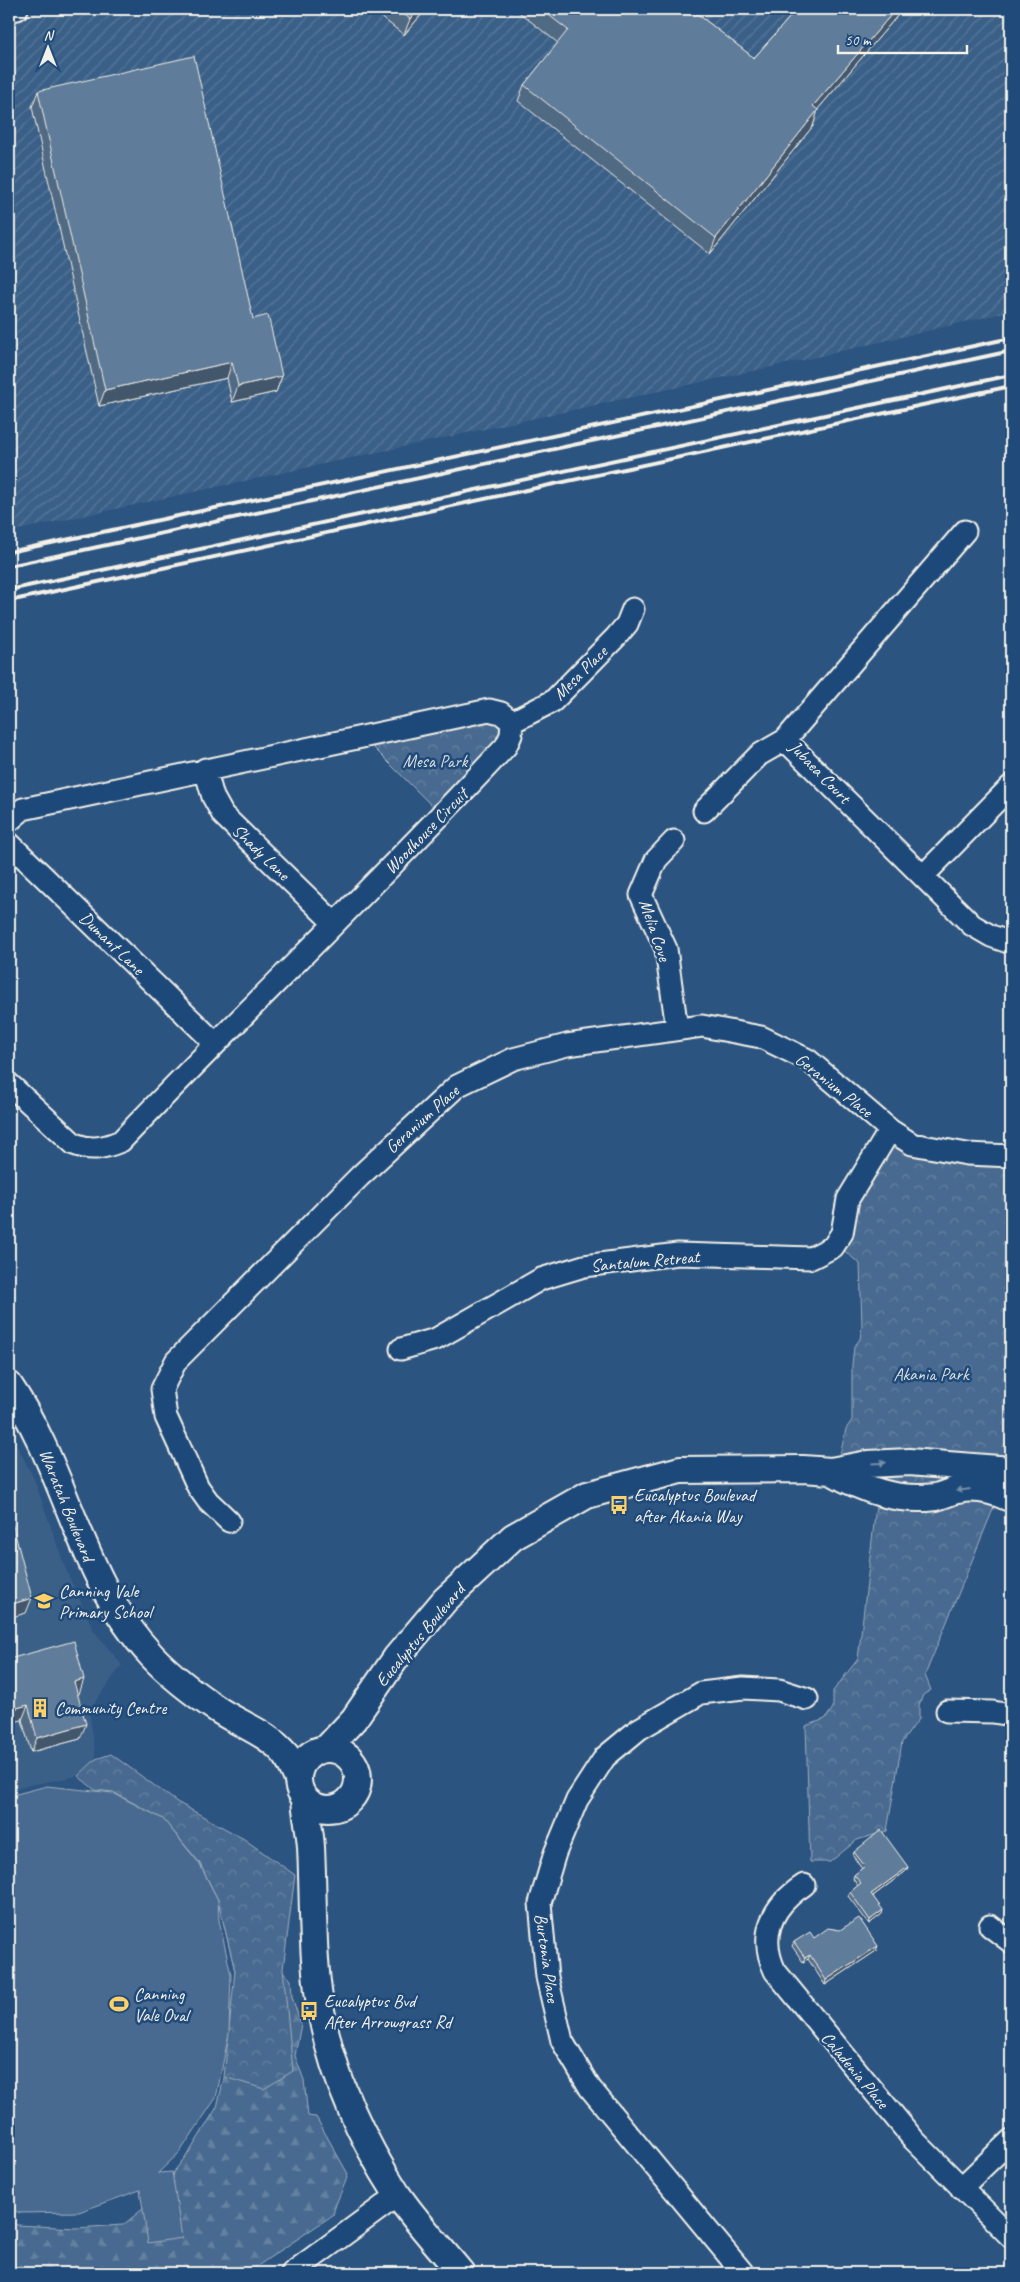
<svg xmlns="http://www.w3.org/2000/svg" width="1020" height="2282" font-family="Caveat,sans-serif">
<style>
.built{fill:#3b6088}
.industrial{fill:url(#industrial-furrows)}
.forest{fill:url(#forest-firs);stroke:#9eaebc}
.park{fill:url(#park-crowns);stroke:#9eaebc}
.pitch{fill:#496b90;stroke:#9eaebc}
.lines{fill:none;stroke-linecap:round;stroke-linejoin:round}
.minor-casing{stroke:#f4f1e8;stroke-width:25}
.tertiary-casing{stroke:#f4f1e8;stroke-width:30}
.minor{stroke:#1f4a7a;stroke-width:21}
.tertiary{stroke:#1f4a7a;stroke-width:26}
.rail{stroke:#f4f1e8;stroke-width:4}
.wall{fill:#516a84;stroke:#f4f1e8}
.shaded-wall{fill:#42566c;stroke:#f4f1e8}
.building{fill:#5e7b9a;stroke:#f4f1e8}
.oneway{fill:#748da6}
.labels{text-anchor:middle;stroke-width:5;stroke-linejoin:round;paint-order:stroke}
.street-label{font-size:18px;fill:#f4f1e8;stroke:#1f4a7a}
.park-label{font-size:18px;fill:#dadddb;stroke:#1f4a7a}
.poi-label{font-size:18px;fill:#f4f1e8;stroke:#1f4a7a;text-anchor:start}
</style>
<defs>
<pattern id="industrial-furrows" width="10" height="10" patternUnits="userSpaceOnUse" patternTransform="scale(1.25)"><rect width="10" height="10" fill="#3b6088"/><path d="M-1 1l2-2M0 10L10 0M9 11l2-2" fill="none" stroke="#587799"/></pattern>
<pattern id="forest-firs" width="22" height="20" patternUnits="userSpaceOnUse" patternTransform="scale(1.25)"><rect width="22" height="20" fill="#496b90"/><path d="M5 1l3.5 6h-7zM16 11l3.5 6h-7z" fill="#6481a0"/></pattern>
<pattern id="park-crowns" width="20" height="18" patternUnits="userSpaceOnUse" patternTransform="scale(1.25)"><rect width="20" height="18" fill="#496b90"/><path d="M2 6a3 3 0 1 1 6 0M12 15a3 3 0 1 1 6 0" fill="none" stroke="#6481a0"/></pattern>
</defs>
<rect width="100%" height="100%" fill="#2c5481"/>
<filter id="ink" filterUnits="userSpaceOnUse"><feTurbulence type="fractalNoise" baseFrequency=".02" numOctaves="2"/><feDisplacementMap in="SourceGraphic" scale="10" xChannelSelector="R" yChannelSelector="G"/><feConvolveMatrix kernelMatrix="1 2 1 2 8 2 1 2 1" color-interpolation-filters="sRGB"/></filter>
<g filter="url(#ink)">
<!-- built -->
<path class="built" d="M9,1430L34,1479L66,1570L94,1631L122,1665L89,1710L96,1759L77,1776L9,1789Z"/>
<!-- industrial -->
<path class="industrial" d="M9,9H1011V311L808,359L9,532Z"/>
<!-- forest -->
<path class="forest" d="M218,1900L291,1980L292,1997L301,2024L295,2056L304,2080L308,2116L316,2117L348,2174C344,2189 336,2200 333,2215L247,2273H14L9,2266V2220L17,2225L76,2228L123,2225L150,2203L192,2148L217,2107L233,2041L235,1971Z"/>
<!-- park -->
<path class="park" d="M483,715L501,723L504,735L437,811L373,747L371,740Z
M887,1134L1011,1158V1476L839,1459L846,1429L852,1420V1364L854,1347L860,1339L862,1326L860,1264L841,1248L850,1202Z
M860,1474L967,1479L1003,1485L925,1675L931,1690L923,1695L919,1705V1719L902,1742L887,1831L857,1840L830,1862H810L806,1726L825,1719L833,1708V1691L858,1659L876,1506Z
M111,1754L177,1802L244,1839L295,1875L283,1969L293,2071L264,2089L224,2077L235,1971L218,1900L199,1862L163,1819L113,1792L95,1790L78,1776L96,1759Z"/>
<!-- pitch -->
<path class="pitch" d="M47,1786L113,1793L163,1819L199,1863L218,1900L219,1920L231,1975L229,2033L216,2098L180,2152L158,2173L172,2172L182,2238L148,2243L140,2190L79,2212L20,2213L9,2208V1796Z"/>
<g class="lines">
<!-- minor casing -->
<g class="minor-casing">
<path id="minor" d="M9,10L17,9
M965,531L785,740L972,925L991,936L1011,943
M512,722L553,701L616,637L627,624L633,609
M205,769L213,797L223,815L334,923
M704,811L759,755L785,740
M9,821L23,809L489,710L501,713L512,722L511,735L506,746C381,881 248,1008 121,1141C104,1148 92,1151 74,1144L9,1084
M674,841L656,860L641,895L666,949L677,1029
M9,843L215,1043
M923,876L1011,786
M401,1349L436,1339L541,1279L584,1266L678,1254L811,1258L833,1247L842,1233L848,1199L890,1130
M229,1521L208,1501L198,1487L166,1417L162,1389L176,1361L360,1176L457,1086L513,1059L567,1045L702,1026L761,1037L808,1060L890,1130L912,1144L967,1154L1011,1156
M947,1711L993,1712L1011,1715
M804,1885C772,1906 758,1935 775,1971L914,2140L1011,2237
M990,1926L1011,1942
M961,2188L1011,2140
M292,2273L398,2195
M743,2273L590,2088L562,2041L547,1977L540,1903L555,1853L577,1800L605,1757L639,1729L701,1693L743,1688L779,1690L807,1699"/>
</g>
<!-- tertiary casing -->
<g class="tertiary-casing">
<path id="tertiary" d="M9,1385C68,1472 79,1578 152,1656C172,1677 196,1695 220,1711C242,1725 269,1734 286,1755C291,1762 294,1772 298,1779
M831,1471C864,1490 897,1502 936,1497C944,1495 951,1491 958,1490C976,1486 994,1491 1010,1498
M326,1749L354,1719L396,1658L445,1600L513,1537L587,1495L680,1470L803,1469L831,1471L868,1464L909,1462L1011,1470
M298 1779a30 30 0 1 1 60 0a30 30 0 1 1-60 0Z
M305,1798C306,1815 310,1831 311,1847C314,1905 311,1963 323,2021C335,2082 363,2141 397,2194C416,2222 440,2247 461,2273"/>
</g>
<!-- minor -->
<use href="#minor" class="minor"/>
<!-- tertiary -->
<use href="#tertiary" class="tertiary"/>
<!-- rail -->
<path class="rail" d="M9,552L1011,338
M9,566L1011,351
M9,590L1011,375
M9,601L1011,386"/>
</g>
<!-- wall -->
<path class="wall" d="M371,9H426L404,35Z
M515,9H691L754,58L797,9H903L818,109L813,126L710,254L518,101L524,85L558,43Z
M38,91L253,319L282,376L276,392L232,402L227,378L99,406L32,107Z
M9,1659L79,1694H77L80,1739L31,1752L22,1720Z
M854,1852L908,1867L906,1871L873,1896L882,1914L869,1924L848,1896L850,1892L858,1886L853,1879L854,1875L862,1869L853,1856Z
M814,1938L876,1951L825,1985L808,1959L803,1962L792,1946L794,1942Z"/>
<!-- shaded-wall -->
<path class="shaded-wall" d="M419,9H426L404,35L410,19Z
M896,9H903L807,122L813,106Z
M818,110L813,126L710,254L716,238Z
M232,362L227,378L99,406L105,390Z
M282,376L276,392L232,402L238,386Z
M32,1598L26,1613L9,1618V1605Z
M84,1679L79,1694L69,1697L74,1682Z
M28,1705L22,1720L9,1723V1710Z
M86,1724L80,1739L31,1752L37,1738Z
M14,1756L9,1770V1758Z
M908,1867L906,1871L870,1898L871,1894Z
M883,1910L882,1914L869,1924L870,1920Z
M878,1946L876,1951L825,1985L826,1980Z
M810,1955L808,1959L803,1962L805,1958Z"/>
<!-- building -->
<path class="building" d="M397,9H419L410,19Z
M541,9H691L754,58L797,9H896L813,106L818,110L716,238L524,85L568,30Z
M194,56L253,319L268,315L282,376L238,386L232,362L105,390L38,91Z
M9,1511L32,1598L9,1605Z
M74,1641L84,1679L74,1682L86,1724L37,1738L28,1705L9,1710V1659Z
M9,1739L14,1756L9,1758Z
M881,1830L908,1867L871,1894L883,1910L870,1920L850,1892L861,1883L854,1875L865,1866L854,1852Z
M859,1918L878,1946L826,1980L810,1955L805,1958L794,1942L810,1932L814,1938L828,1928L840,1930Z"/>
<!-- one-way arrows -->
<defs><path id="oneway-solid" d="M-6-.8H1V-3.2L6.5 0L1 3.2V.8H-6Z" transform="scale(1.25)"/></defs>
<g class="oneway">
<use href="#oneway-solid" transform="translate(879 1463) rotate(-3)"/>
<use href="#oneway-solid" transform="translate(963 1490) rotate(173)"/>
</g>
</g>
<!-- icons -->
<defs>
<g id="bus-bare" transform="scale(1.5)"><path d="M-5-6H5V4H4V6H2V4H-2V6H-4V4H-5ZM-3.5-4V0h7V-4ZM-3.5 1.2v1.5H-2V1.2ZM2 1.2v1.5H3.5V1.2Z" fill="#ffd166" stroke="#1f4a7a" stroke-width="2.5" paint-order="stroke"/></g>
<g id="school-bare" transform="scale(1.5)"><path d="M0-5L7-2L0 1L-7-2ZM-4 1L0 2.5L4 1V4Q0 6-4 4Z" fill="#ffd166" stroke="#1f4a7a" stroke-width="2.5" paint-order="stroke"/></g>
<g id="building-bare" transform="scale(1.5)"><path d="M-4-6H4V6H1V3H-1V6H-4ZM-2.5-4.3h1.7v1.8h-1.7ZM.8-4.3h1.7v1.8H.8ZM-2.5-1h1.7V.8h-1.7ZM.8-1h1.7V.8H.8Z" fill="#ffd166" stroke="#1f4a7a" stroke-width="2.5" paint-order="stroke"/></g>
<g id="stadium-bare" transform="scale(1.5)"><path d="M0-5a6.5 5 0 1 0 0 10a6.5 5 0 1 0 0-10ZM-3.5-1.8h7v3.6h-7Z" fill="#ffd166" stroke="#1f4a7a" stroke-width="2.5" paint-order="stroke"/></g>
</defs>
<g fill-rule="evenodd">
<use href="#bus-bare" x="619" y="1505"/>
<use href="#school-bare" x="44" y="1601"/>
<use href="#building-bare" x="40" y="1708"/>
<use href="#stadium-bare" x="119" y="2004"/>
<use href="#bus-bare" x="309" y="2011"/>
</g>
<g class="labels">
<!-- street labels -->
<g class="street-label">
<text transform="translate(580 673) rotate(-45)" y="6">Mesa Place</text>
<text transform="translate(820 772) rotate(46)" y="6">Jubaea Court</text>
<text transform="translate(426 831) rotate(-46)" y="6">Woodhouse Circuit</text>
<text transform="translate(261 852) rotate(44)" y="6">Shady Lane</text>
<text transform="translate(655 930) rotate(71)" y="6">Melia Cove</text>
<text transform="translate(112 943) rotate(44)" y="6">Dumant Lane</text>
<text transform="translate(834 1085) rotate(38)" y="6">Geranium Place</text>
<text transform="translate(422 1119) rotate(-42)" y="6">Geranium Place</text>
<text transform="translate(645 1261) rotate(-5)" y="6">Santalum Retreat</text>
<text transform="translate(67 1505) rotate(68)" y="6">Waratah Boulevard</text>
<text transform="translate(420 1635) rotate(-50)" y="6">Eucalyptus Boulevard</text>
<text transform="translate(547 1958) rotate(82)" y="6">Burtonia Place</text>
<text transform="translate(855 2070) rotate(50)" y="6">Caladenia Place</text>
</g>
<!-- park labels -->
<g class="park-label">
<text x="435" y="767">Mesa Park</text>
<text x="931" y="1380">Akania Park</text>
</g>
<!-- poi labels -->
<g class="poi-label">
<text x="634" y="1501">Eucalyptus Boulevad<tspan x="634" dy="21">after Akania Way</tspan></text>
<text x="59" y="1597">Canning Vale<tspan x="59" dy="21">Primary School</tspan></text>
<text x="55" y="1714">Community Centre</text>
<text x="134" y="2000">Canning<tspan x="134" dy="21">Vale Oval</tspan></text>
<text x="324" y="2007">Eucalyptus Bvd<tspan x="324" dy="21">After Arrowgrass Rd</tspan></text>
</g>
</g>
<!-- margin -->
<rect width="1020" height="2282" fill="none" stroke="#1f4a7a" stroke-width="30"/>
<rect x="15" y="15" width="990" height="2252" fill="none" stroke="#f4f1e8" stroke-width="2" filter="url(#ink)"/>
<!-- north arrow -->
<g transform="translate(48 48)" stroke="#1f4a7a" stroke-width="4" paint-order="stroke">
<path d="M0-4L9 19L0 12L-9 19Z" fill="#f4f1e8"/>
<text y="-8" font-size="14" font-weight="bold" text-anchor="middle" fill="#f4f1e8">N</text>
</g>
<!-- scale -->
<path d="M838 45v8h129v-8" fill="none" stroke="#f4f1e8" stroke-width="2.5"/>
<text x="845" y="45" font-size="15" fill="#f4f1e8" stroke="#1f4a7a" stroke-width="4" paint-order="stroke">50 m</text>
</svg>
